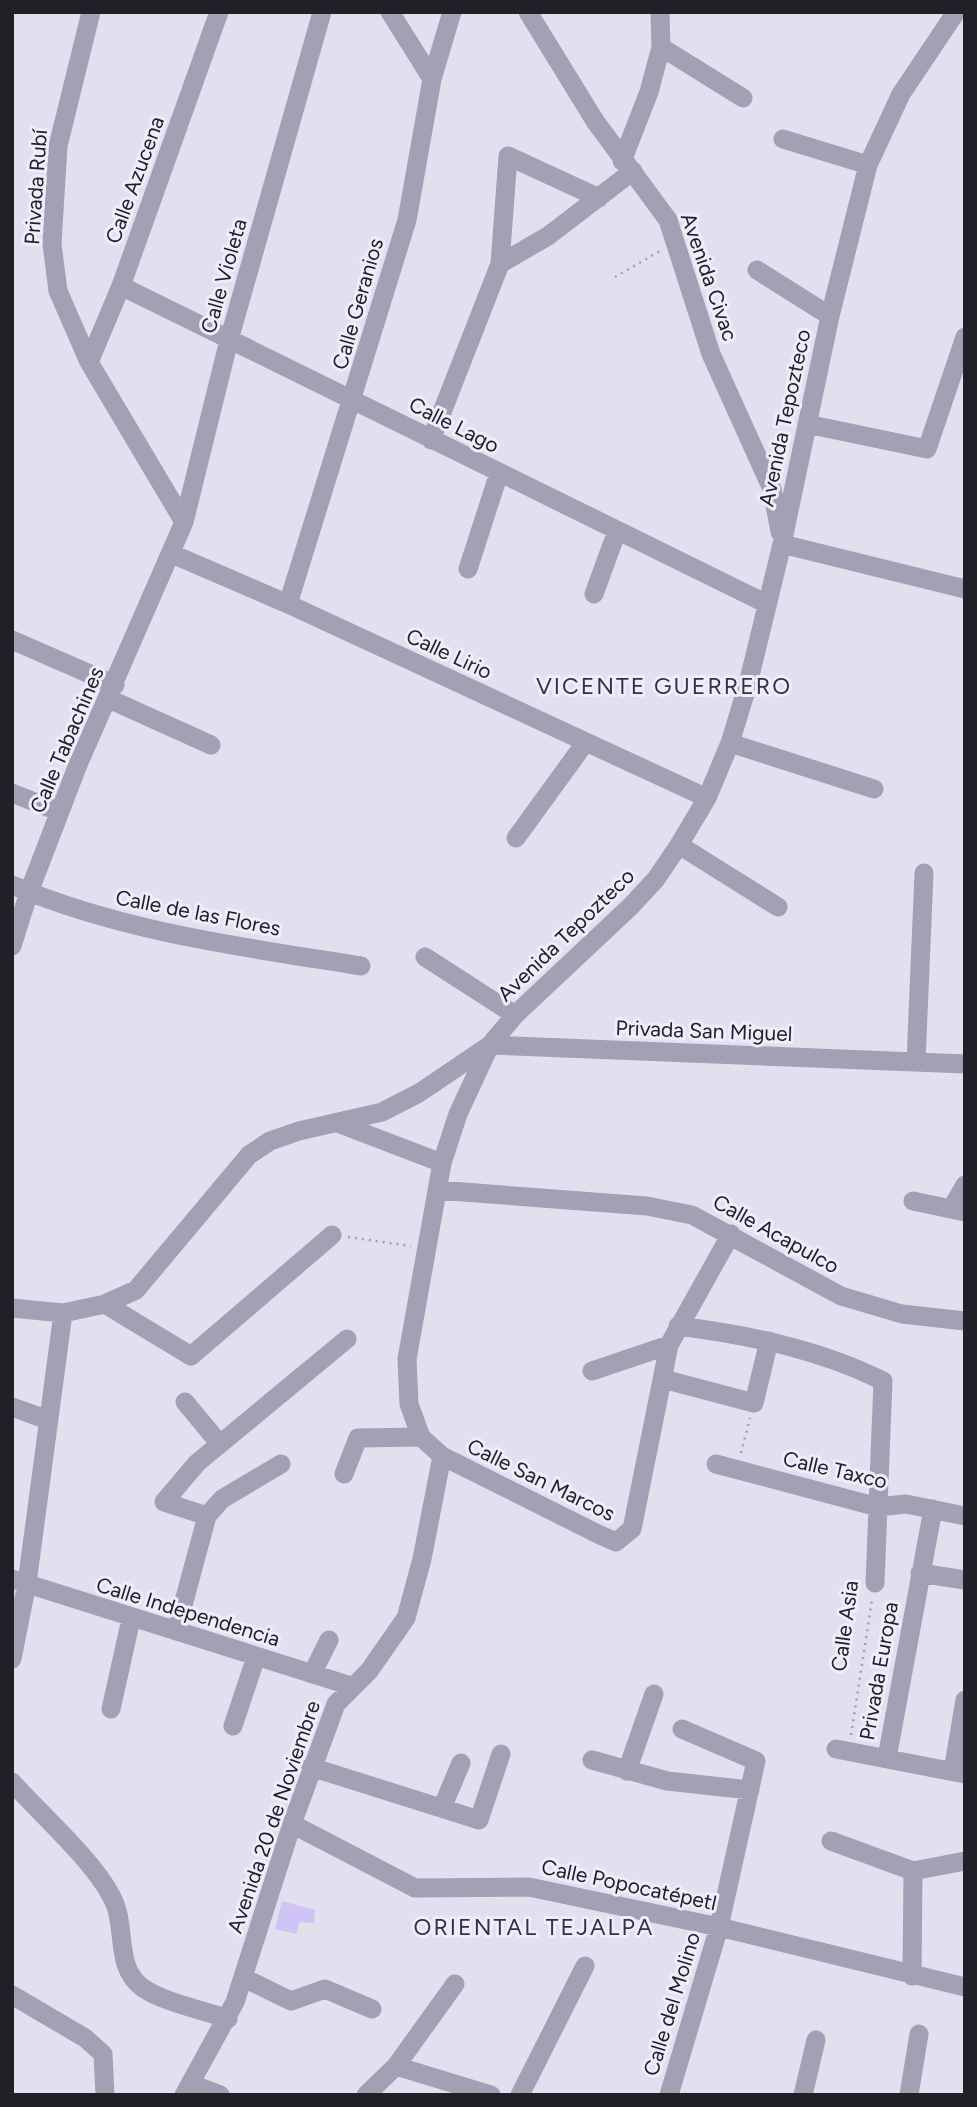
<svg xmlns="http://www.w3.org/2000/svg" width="977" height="2107" font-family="Figtree,sans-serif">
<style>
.building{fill:#d0c4f7}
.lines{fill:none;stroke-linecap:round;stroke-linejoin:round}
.path{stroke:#a2a0ac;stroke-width:2.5;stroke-dasharray:2 5;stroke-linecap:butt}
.minor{stroke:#a49fb5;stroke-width:19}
.labels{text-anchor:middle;stroke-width:6;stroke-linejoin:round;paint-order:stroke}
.street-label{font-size:21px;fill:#222026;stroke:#efecfc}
.neighbourhood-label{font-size:23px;letter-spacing:2px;fill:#34323e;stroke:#efecfc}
</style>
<rect width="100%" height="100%" fill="#e2dfef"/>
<!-- building -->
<path class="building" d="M282,1901L315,1910L314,1923L300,1922L296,1934L275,1929Z"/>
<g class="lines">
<!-- path -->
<path class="path" d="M615,277L660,251
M348,1237L411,1246
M741,1453L750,1418
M851,1735L872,1600"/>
<!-- minor -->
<path class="minor" d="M91,12L58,146L52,244L58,291L89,362L184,522
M390,12L432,79
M528,12L595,121L668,220L711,354L772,489L780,532
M661,47L743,98
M783,139L868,165
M622,161L649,92L661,47L660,12
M500,264L548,236L633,171
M757,270L830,316
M121,286L767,604
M89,362L121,286L219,12
M807,424L927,449L965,337
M431,440L500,264L508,156L599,198
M782,544L965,589
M172,554L288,604L707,798
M468,569L499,473
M594,594L617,531
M288,604L407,220L432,79L452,12
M12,640L115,685
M109,699L211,745
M730,743L874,789
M12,793L60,812
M516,838L585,743
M679,845L778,907
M12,885C123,932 242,947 361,966
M12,946L29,892L77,767L184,522L229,340L322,12
M425,957L515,1015
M916,1062L924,873
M340,1124L442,1163
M437,1190L647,1206L692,1215L841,1296L902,1314L965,1321
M913,1201L965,1212
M951,1209L965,1185
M731,1234L669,1345L632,1529L616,1542L600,1535L442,1456L421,1437L409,1404L407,1359L442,1163L458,1114L490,1045L965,1064
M105,1304L191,1356L332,1235
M12,1308L63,1313L105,1304L136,1290L249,1155L270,1141L299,1131L382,1112L419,1093L490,1045L515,1015L631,906L656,879L679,845L707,798L730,743L748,684L782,544L830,316L868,165L901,94L956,12
M678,1326C748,1335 819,1349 883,1381L875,1583
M592,1371L669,1345
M663,1379L754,1403L769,1341
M185,1402L219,1443
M12,1407L48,1420
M716,1464L878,1507L906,1504L965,1516
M344,1474L358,1438L421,1437
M207,1516L164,1502L197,1463L347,1339
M920,1573L965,1580
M12,1579L351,1686
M176,1631L207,1516L222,1499L281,1464
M12,1659L27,1583L63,1313
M312,1674L329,1640
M111,1709L131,1619
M233,1726L256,1657
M836,1749L965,1774
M887,1758L933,1509
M592,1760L667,1781L750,1790
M311,1767L479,1820L501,1754
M627,1771L654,1694
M953,1771L965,1700
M12,1782C42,1816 99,1865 115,1904C126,1931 115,1968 143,1988C163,2002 203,2010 228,2019
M442,1808L461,1763
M292,1824L415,1888L529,1887L719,1927L965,1987
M831,1841L913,1871
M913,1871L965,1861
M912,1976L913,1871
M244,1978L291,2001L325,1989L372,2009
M12,1995L85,2038L103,2054L105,2095
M396,2066L491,2095
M191,2084L220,2095
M184,2095L235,2002L292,1824L336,1704L369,1671L406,1618L422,1559L442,1456
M366,2095L396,2066L455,1984
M520,2095L585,1966
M669,2095L719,1927L756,1761L682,1729
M803,2095L816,2040
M909,2095L919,2034"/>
</g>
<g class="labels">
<!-- street labels -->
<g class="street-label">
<text transform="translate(135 180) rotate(-70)" y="7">Calle Azucena</text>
<text transform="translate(36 187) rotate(-86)" y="7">Privada Rubí</text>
<text transform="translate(224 276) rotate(-74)" y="7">Calle Violeta</text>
<text transform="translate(709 277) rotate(71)" y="7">Avenida Civac</text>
<text transform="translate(358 304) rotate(-74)" y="7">Calle Geranios</text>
<text transform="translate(785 418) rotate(-78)" y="7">Avenida Tepozteco</text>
<text transform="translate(454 425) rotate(27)" y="7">Calle Lago</text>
<text transform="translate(449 654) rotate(25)" y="7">Calle Lirio</text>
<text transform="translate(67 740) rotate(-67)" y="7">Calle Tabachines</text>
<text transform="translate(198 913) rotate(11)" y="7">Calle de las Flores</text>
<text transform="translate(566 935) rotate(-44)" y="7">Avenida Tepozteco</text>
<text transform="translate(704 1031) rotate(2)" y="7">Privada San Miguel</text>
<text transform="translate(776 1234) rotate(29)" y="7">Calle Acapulco</text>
<text transform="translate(835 1470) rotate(13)" y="7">Calle Taxco</text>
<text transform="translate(541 1480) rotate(26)" y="7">Calle San Marcos</text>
<text transform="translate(188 1612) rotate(17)" y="7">Calle Independencia</text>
<text transform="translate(845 1626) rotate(-82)" y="7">Calle Asia</text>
<text transform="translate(879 1671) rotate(-80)" y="7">Privada Europa</text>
<text transform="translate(274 1817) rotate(-71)" y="7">Avenida 20 de Noviembre</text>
<text transform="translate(629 1885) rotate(12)" y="7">Calle Popocatépetl</text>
<text transform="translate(672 2004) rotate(-73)" y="7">Calle del Molino</text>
</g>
<!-- neighbourhood labels -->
<g class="neighbourhood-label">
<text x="664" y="694">VICENTE GUERRERO</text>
<text x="534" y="1935">ORIENTAL TEJALPA</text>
</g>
</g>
<!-- border -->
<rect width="977" height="2107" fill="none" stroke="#222026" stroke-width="28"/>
</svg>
